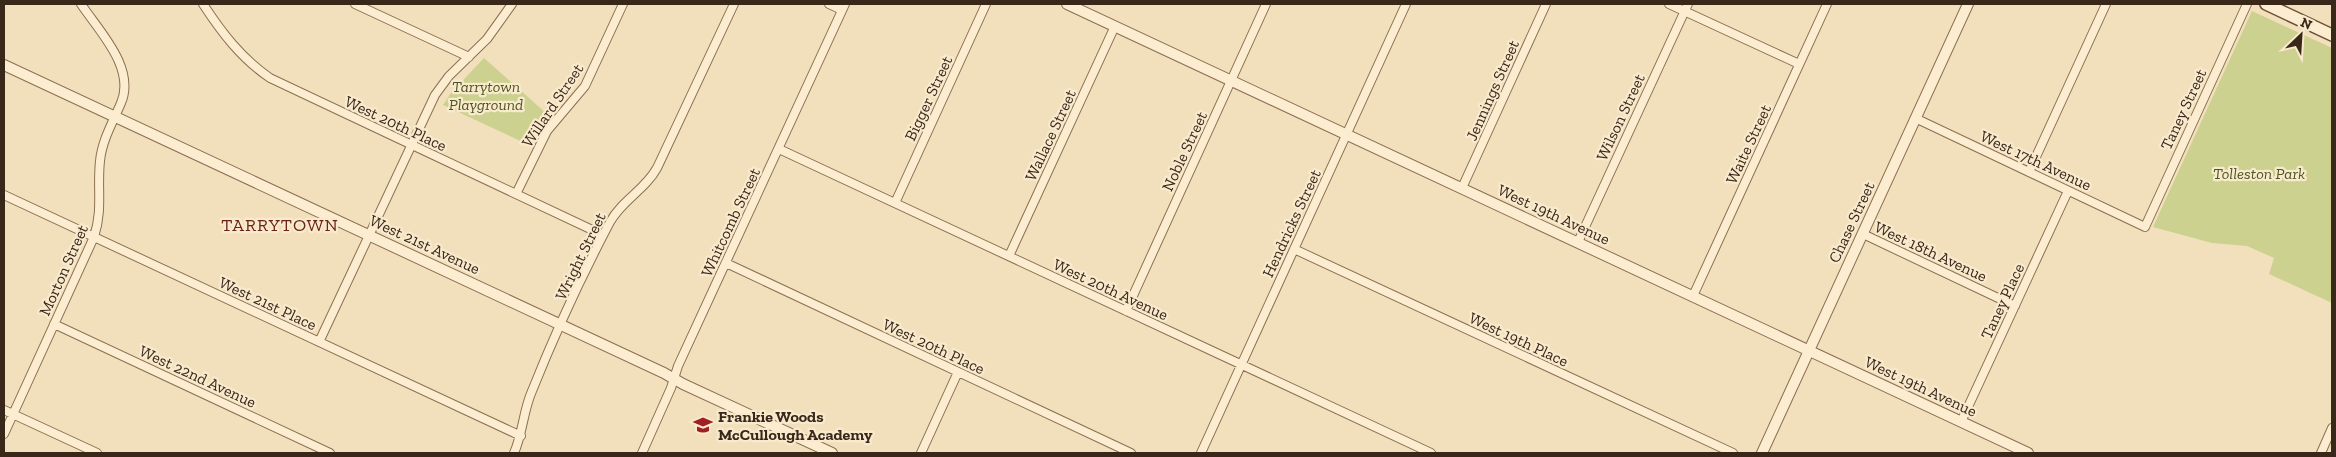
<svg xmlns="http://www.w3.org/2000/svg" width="2336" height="457" font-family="'Zilla Slab',serif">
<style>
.green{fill:#ccd190}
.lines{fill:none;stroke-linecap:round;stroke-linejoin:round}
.minor-casing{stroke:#8b6f54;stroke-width:10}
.tertiary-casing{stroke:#8b6f54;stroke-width:12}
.secondary-casing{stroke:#6d5037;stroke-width:14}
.minor{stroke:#fcedd0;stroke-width:8}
.tertiary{stroke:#fcedd0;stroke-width:10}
.secondary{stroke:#fcedd0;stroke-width:11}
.labels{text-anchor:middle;stroke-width:4.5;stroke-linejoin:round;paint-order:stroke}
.park-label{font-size:16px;font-style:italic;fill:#4b571f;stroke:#f9eacd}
.street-label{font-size:16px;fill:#39281a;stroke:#f9eacd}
.poi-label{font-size:16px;font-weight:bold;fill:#39281a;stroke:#f9eacd;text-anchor:start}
.neighbourhood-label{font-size:18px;letter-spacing:1px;fill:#6a2416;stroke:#f9eacd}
</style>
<rect width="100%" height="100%" fill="#f2e0bc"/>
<!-- green -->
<path class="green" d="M2252,11L2332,48V303L2269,274L2274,258L2247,246L2212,243L2153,227Z
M484,58L547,114L527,144L443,105L451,93Z"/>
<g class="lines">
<!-- minor casing -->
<g class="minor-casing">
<path id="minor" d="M203,4C222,33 241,58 270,78L603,235
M355,4L469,57
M829,4L842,10
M1669,4L1799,64
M1915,118L2145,227L2247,4
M779,149L1431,453
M2029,172L2106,4
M1462,188L1546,4
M516,194L547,131L585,86L623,4
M4,195L521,436
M895,203L986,4
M1863,234L2015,306
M1578,242L1688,4
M1294,249L1733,453
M1009,256L1115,26
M726,263L1131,453
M1693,296L1827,4
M1126,311L1266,4
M54,324L330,453
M319,342L435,95L449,76L487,39L512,4
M4,410L97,453
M1961,422L2068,191
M4,434L94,237C103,210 97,188 100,161C102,140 113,122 121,103C136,68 99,31 81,4
M514,453C523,433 523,411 532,391C554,336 582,275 610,222C622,200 645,190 657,168L734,4
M642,453L671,388L678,366L845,4
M921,453L958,372
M1201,453L1406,4
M2321,453L2332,428"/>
</g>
<!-- tertiary casing -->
<g class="tertiary-casing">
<path id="tertiary" d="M1067,4L2028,453
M4,65L664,373L683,384L832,453
M1762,453L1968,4"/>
</g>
<!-- secondary casing -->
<g class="secondary-casing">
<path id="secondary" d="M2266,4L2332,35"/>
</g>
<!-- minor -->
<use href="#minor" class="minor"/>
<!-- tertiary -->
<use href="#tertiary" class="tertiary"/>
<!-- secondary -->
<use href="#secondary" class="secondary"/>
</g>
<!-- icons -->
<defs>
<g id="school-bare" transform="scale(1.5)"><path d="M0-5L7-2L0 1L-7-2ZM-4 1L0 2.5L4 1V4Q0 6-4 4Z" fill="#a01e24" stroke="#f9eacd" stroke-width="2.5" paint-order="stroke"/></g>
</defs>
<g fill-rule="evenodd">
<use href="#school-bare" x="703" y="425"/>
</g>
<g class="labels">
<!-- park labels -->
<g class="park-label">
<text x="486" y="92">Tarrytown<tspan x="486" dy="18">Playground</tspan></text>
<text x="2259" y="179">Tolleston Park</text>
</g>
<!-- street labels -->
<g class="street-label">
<text transform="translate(1492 90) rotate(-66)" y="6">Jennings Street</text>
<text transform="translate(928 98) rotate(-65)" y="6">Bigger Street</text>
<text transform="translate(552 105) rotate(-56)" y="6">Willard Street</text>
<text transform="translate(2183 109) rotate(-65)" y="6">Taney Street</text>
<text transform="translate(1620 117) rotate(-65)" y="6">Wilson Street</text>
<text transform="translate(396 123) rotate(25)" y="6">West 20th Place</text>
<text transform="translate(1050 135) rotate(-65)" y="6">Wallace Street</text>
<text transform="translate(1748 144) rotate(-65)" y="6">Waite Street</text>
<text transform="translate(1184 151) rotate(-65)" y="6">Noble Street</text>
<text transform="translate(2036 160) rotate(25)" y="6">West 17th Avenue</text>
<text transform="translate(1554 214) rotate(25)" y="6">West 19th Avenue</text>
<text transform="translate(730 222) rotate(-65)" y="6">Whitcomb Street</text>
<text transform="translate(1851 222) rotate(-65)" y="6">Chase Street</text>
<text transform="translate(1291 223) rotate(-65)" y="6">Hendricks Street</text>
<text transform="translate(425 244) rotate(25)" y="6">West 21st Avenue</text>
<text transform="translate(1931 251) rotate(25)" y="6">West 18th Avenue</text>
<text transform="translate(580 256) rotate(-64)" y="6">Wright Street</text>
<text transform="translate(63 270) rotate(-66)" y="6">Morton Street</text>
<text transform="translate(1111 289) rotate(25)" y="6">West 20th Avenue</text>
<text transform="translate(2002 301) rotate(-65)" y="6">Taney Place</text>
<text transform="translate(268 303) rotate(25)" y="6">West 21st Place</text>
<text transform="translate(1519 339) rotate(25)" y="6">West 19th Place</text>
<text transform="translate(934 346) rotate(25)" y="6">West 20th Place</text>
<text transform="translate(198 376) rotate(25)" y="6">West 22nd Avenue</text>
<text transform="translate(1921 386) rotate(25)" y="6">West 19th Avenue</text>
</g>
<!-- poi labels -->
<g class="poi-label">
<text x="718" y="422">Frankie Woods<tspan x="718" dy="18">McCullough Academy</tspan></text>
</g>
<!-- neighbourhood labels -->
<g class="neighbourhood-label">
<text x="280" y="231">TARRYTOWN</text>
</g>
</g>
<!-- border -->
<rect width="2336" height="457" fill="none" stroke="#39281a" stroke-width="10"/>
<!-- north arrow -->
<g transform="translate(2301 35) rotate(25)" stroke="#f9eacd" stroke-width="4" paint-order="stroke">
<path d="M0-4L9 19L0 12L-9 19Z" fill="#39281a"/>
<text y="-8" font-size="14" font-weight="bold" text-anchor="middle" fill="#39281a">N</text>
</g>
</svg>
